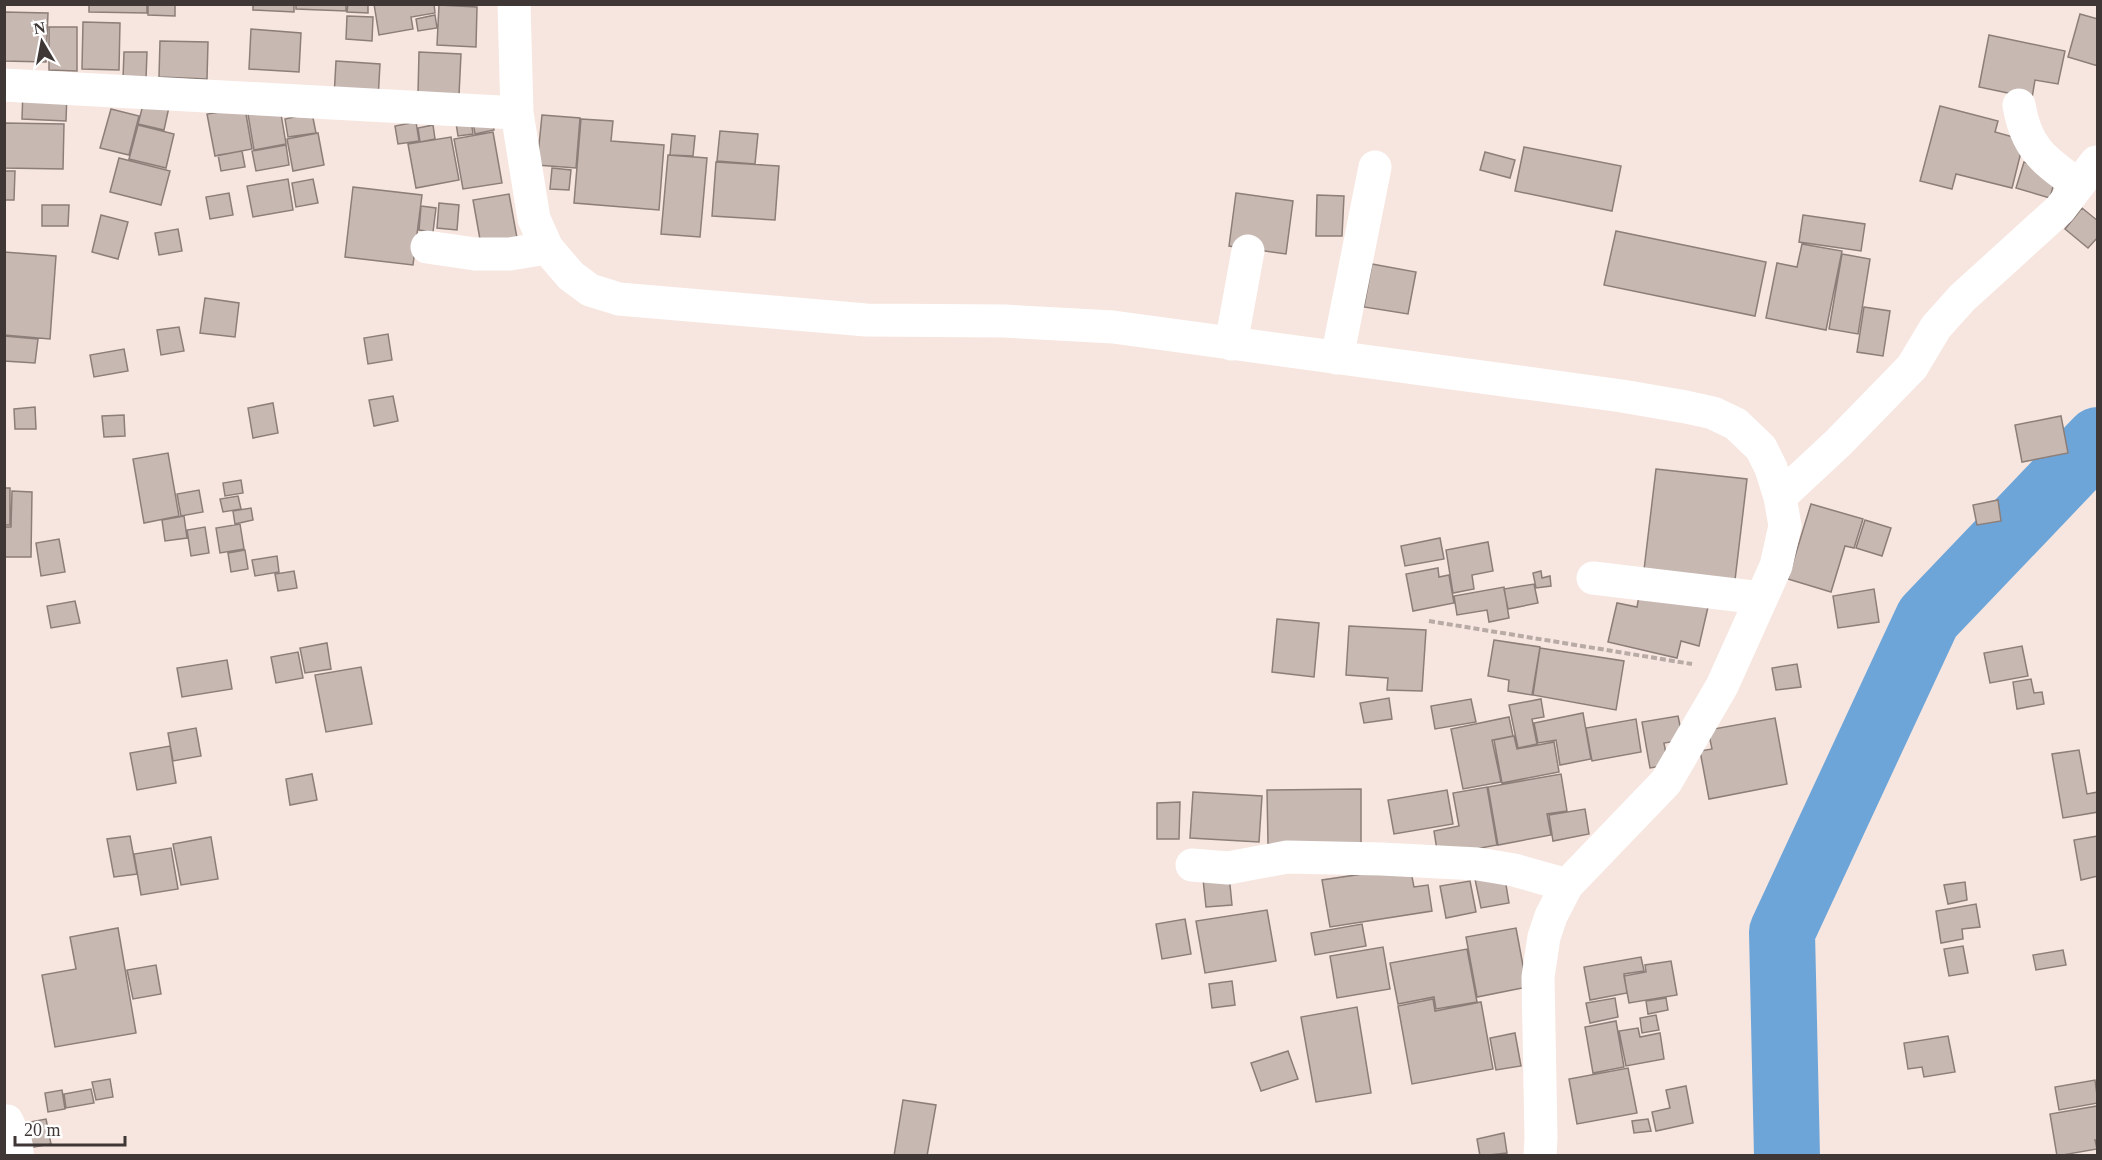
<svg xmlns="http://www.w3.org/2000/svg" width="2102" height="1160" font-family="Georgia,serif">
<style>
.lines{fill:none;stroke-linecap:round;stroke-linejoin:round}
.river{stroke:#6da5d9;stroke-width:66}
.building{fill:#c8b8b2;stroke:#8c7e78;stroke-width:1.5}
.path{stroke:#b8aaa5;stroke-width:4;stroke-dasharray:6 3;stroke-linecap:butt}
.minor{stroke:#fff;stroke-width:33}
</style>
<rect width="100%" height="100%" fill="#f7e6df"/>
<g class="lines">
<!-- river -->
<path class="river" d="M1787,1156L1782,932L1928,618L2098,440"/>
</g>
<!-- building -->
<path class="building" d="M89,4H147V13L89,12Z
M148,4H175V16L148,15Z
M253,4H294V12L253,10Z
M296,4H346V11L296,9Z
M348,4H368V13L347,12Z
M374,4H434L435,13L411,17L413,29L379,35Z
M439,5L477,7L476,47L437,45Z
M4,12L48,13L46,62L4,61Z
M2080,14L2098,19V66L2068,57Z
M435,15L437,28L418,31L416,19Z
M347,16L373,17L372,41L346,39Z
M83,22L120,23L119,70L82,69Z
M49,27H77V71L49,70Z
M251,29L301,33L299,72L249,69Z
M1989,35L2065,51L2058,84L2035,80L2032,98L1979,87Z
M160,41L208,42L207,79L159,77Z
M124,52H147L146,79H123Z
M419,52L461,54L459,95L418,94Z
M336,61L380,64L378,100L334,97Z
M23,90L67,92L66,121L22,119Z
M144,101L169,107L164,130L138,124Z
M279,102L286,144L254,150L247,108Z
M1940,106L1998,121L1995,132L2024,140L2012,188L1956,174L1952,189L1920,181Z
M245,108L252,149L215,156L207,114Z
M111,109L139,116L129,155L100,148Z
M312,113L316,133L288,137L285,119Z
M491,113L494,130L475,134L472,117Z
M542,115L580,118L576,168L537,165Z
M581,119L613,121L611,141L664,145L659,210L574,203Z
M471,120L473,134L458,136L456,123Z
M416,122L419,141L398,144L395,126Z
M4,123L64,124L63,169L4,168Z
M138,125L174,134L166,168L129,159Z
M433,125L435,139L420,142L418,128Z
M720,131L758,134L755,164L717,161Z
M493,132L502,183L463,189L454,139Z
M318,133L324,165L293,171L287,139Z
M672,134L695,136L693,156L670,155Z
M451,137L459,180L416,188L408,144Z
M286,145L289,165L256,171L252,151Z
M1524,147L1621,166L1612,211L1515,191Z
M242,151L245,167L221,171L218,155Z
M1485,152L1515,160L1510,178L1480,170Z
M668,155L707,158L700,237L661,234Z
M119,158L170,171L161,205L110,192Z
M716,162L779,166L775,220L712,216Z
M2024,162L2057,171L2050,198L2016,188Z
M552,168L571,170L569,190L550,189Z
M4,171H15L14,200H4Z
M288,179L293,210L253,217L247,186Z
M313,179L318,203L296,207L292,183Z
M353,187L422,195L413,265L345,257Z
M229,193L233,215L210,219L206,197Z
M1236,193L1293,201L1286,254L1229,246Z
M509,194L517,238L481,245L473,200Z
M1317,195L1344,196L1342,236H1316Z
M439,203L459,205L457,230L437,228Z
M42,205H69L68,226H42Z
M421,206L436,208L433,232L419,230Z
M2082,208L2098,221V237L2088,248L2065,229Z
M101,215L128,222L118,259L92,252Z
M1803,215L1865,224L1861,251L1799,242Z
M178,229L182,251L159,255L155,233Z
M1616,231L1766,262L1755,316L1604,285Z
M1802,244L1842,251L1826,330L1766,318L1777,263L1797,267Z
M4,252L56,256L50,339L4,335Z
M1842,254L1870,259L1858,334L1829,329Z
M1372,264L1416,272L1408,314L1364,307Z
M205,298L239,303L235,337L200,333Z
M1864,307L1890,311L1883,356L1857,352Z
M179,327L184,351L161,355L157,330Z
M388,334L392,360L368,364L364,338Z
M4,336L38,339L35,363L4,361Z
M124,349L128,371L94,377L90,355Z
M393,396L398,421L374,426L369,400Z
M273,403L278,433L253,438L248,408Z
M35,407L36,429H15L14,409Z
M124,415L125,436L104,437L102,416Z
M2061,416L2068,453L2022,462L2015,425Z
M168,453L179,516L144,523L133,459Z
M1656,469L1747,479L1735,580L1644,570Z
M241,480L243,493L225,496L223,483Z
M4,488H10V525H4Z
M199,490L203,512L181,516L177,494Z
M12,491L32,492L31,557H4V527H11Z
M238,496L241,509L223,512L220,499Z
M1998,500L2001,521L1977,525L1973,505Z
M1811,504L1863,519L1854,548L1845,546L1831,592L1788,579Z
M251,508L253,520L235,524L233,511Z
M184,516L187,538L165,541L162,520Z
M1865,520L1891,528L1882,556L1856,548Z
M240,524L244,549L220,553L216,528Z
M205,527L209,553L191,556L187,530Z
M1440,538L1444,559L1405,566L1401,546Z
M59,539L65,572L41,576L36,543Z
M1488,542L1493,571L1472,575L1474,589L1453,593L1446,550Z
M245,550L248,569L231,572L228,553Z
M277,556L279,572L255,576L252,560Z
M1438,568L1439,577L1449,575L1454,603L1413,611L1406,574Z
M294,571L297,588L278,591L275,574Z
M1541,571L1542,578L1550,576L1551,586L1536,588L1533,573Z
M1534,584L1538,603L1508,609L1504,589Z
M1504,587L1509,618L1489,622L1487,610L1457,615L1454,596Z
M1874,589L1879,622L1838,628L1833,596Z
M1640,591L1708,607L1699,646L1681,641L1677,658L1608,642L1617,603L1637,607Z
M75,601L80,623L51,628L47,606Z
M1277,619L1319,623L1314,677L1272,672Z
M1349,626L1426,630L1422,691L1387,690L1388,678L1346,675Z
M1494,640L1540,647L1532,695L1508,691L1509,680L1488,676Z
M327,643L331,669L305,673L300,648Z
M2022,646L2028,676L1990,683L1984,653Z
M1540,648L1624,661L1616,710L1533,695Z
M298,652L303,678L276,683L271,657Z
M227,660L232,689L182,697L177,668Z
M1797,664L1801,687L1776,690L1772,668Z
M361,667L372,724L326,732L315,675Z
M2031,679L2034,693L2042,692L2044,704L2017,709L2013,682Z
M1389,698L1392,719L1364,723L1360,703Z
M1471,699L1476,722L1435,729L1431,706Z
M1541,699L1544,717L1532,719L1537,744L1518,748L1509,705Z
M1583,713L1591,759L1560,765L1556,740L1538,743L1534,723Z
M1678,716L1683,740L1664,743L1668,765L1650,768L1642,722Z
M1509,717L1513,736L1492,740L1501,782L1463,789L1451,729Z
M1775,718L1787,784L1709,799L1700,751L1712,749L1708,730Z
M1636,719L1641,752L1592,761L1586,728Z
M196,728L201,756L173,761L168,733Z
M1514,736L1517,749L1554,742L1559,772L1502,783L1494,740Z
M170,746L176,783L137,790L130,753Z
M2079,750L2087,794L2098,792V812L2063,818L2052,754Z
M312,774L317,800L290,805L286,779Z
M1561,774L1567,811L1547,814L1551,835L1498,845L1488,787Z
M1487,787L1497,845L1438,856L1434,831L1459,826L1453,793Z
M1361,789V843L1268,844L1267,790Z
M1447,790L1453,824L1394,834L1388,800Z
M1193,792L1262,796L1259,842L1190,838Z
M1180,802L1179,839H1157V803Z
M1585,809L1589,834L1553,841L1549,815Z
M130,836L137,874L114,877L107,839Z
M2098,836V876L2081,880L2074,840Z
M211,837L218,879L181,885L173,844Z
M171,848L178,889L141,895L134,854Z
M1410,867L1414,887L1428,885L1432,911L1330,927L1322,880Z
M1504,873L1509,903L1481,908L1475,879Z
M1229,875L1232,905L1206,907L1203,879Z
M1470,881L1476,912L1446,918L1440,886Z
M1965,882L1967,900L1948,904L1944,885Z
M1976,904L1980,927L1962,929L1963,939L1941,943L1936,911Z
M1267,910L1276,961L1205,973L1196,921Z
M1185,919L1191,954L1162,959L1156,924Z
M1362,924L1366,946L1315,955L1311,933Z
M118,928L136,1033L55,1047L42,975L76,969L70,937Z
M1516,928L1527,987L1477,997L1466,937Z
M1963,946L1968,973L1949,976L1944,949Z
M1383,947L1390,989L1337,998L1330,956Z
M1467,949L1477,1002L1436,1009L1434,997L1398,1004L1390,963Z
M2063,950L2066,965L2036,970L2033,955Z
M1641,957L1644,971L1624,974L1627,993L1590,1000L1584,967Z
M1671,961L1677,995L1629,1003L1624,976L1646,972L1645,965Z
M156,965L161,994L133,999L127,970Z
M1232,981L1235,1005L1212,1008L1209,984Z
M1615,998L1618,1017L1590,1023L1586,1003Z
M1666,998L1668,1010L1648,1014L1646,1001Z
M1433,999L1435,1011L1481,1002L1493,1069L1412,1084L1398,1006Z
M1357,1007L1371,1093L1316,1102L1301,1017Z
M1656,1015L1659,1030L1642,1033L1640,1018Z
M1616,1021L1624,1067L1593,1073L1585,1027Z
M1638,1028L1640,1037L1660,1033L1664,1059L1626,1066L1619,1031Z
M1515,1033L1521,1066L1496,1070L1490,1038Z
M1948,1036L1955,1072L1924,1077L1922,1067L1908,1069L1904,1043Z
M1288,1051L1298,1079L1261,1091L1251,1063Z
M1628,1068L1637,1113L1577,1124L1569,1079Z
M110,1079L113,1097L96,1100L92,1082Z
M2095,1080L2098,1103L2059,1110L2055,1087Z
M1686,1086L1693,1123L1656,1131L1652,1112L1670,1108L1666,1090Z
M91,1089L94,1103L66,1108L64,1094Z
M62,1090L65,1109L48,1112L45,1093Z
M903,1100L936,1105L927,1156H894Z
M2097,1106L2098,1140H2095L2097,1149L2057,1156L2050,1114Z
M46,1119L51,1144L24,1149L19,1124Z
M1648,1119L1651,1131L1634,1133L1632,1121Z
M1504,1133L1507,1153L1480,1156L1477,1139Z"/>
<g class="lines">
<!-- path -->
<path class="path" d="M1429,621L1692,664"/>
<!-- minor -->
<path class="minor" d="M514,4L517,113L534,219L547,248L571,276L590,290L619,299L866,320L1004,321L1113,327L1622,396L1686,407L1713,413L1736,424L1761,448L1771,468L1780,497L1785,526L1776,566L1722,686L1666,782L1567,885L1551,916L1544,937L1538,977L1541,1138L1540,1156
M4,85L517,113
M2019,105C2026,149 2045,161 2078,185
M427,247L475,254H510L547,248
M1231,344L1248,251
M1337,358L1375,167
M1780,497L1838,443L1912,367L1936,327L1962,298L2060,209L2096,162
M1593,578L1761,598
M1192,865L1228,868L1287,857L1381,859L1478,864L1514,870L1567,885
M4,1121H7C12,1132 18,1144 17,1156"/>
</g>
<!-- border -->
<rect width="2102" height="1160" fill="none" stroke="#3e3735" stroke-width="12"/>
<!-- north arrow -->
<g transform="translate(42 42) rotate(350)" stroke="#ffffff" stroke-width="4.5" paint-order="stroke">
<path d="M0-4.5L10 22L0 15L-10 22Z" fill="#3e3735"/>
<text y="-9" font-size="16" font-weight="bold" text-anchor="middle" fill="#3e3735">N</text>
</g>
<!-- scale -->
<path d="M15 1136v9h110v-9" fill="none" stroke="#3e3735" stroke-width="3"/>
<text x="24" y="1136" font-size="18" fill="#3e3735" stroke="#ffffff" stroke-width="4.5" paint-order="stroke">20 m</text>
</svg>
